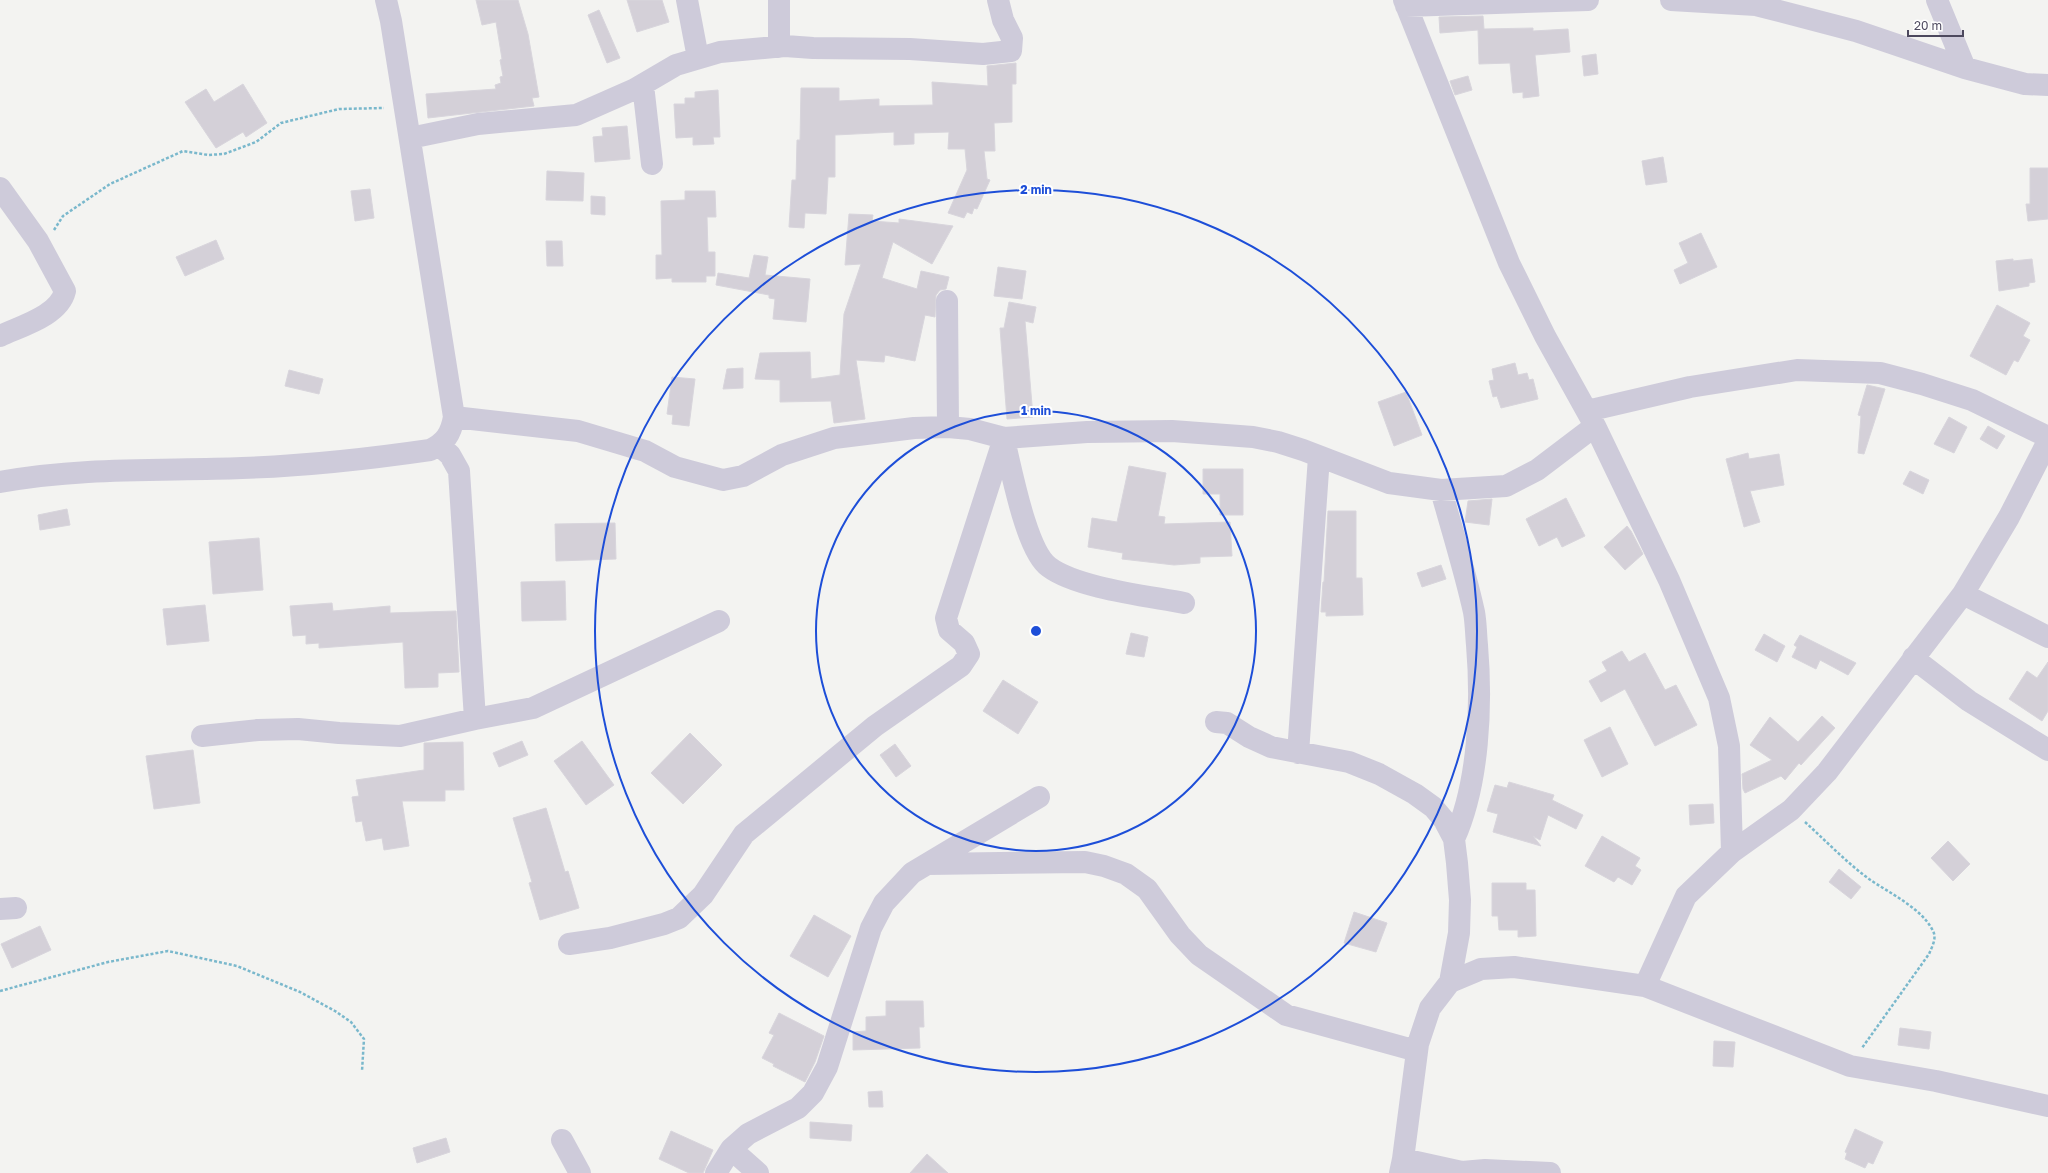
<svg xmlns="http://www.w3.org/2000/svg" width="2048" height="1173" font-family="'Golos Text',sans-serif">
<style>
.building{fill:#d4d0d8;stroke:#d8d5dc}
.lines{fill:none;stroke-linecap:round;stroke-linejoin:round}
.path{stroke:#7ab8cc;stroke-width:2.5;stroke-dasharray:3 2;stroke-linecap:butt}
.minor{stroke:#cecbda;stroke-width:22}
.ring{fill:none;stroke:#1d4ed8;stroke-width:2}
.centre{fill:#1d4ed8;stroke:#fff;stroke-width:2}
.ring-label{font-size:12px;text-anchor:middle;font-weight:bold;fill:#1d4ed8;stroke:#fff;stroke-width:4;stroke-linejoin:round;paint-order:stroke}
</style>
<rect width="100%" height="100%" fill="#f3f3f1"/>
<!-- building -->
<path class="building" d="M476,0H518L528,34L539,97L532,98L534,106L428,118L426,94L496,89L495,85L501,83L500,77L503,76L500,60L502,59L496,22L482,25Z
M627,0H662L669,22L637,32Z
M599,10L620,58L607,63L588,15Z
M1483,16L1484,29L1533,28V31L1568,29L1570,52L1535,55L1539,96L1523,98V92L1513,93L1510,63L1479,64L1478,30L1440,33L1439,17Z
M1596,54L1598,74L1584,76L1582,56Z
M1016,63V84H1012V122L994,123L995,151H984L987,179L990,180L977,209L974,208L972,214L967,212L964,218L948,213L967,170L965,149H948L949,132L914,133V144L894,145V132L835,135V177H828L826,214L805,213L804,228L789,227L792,180H796L797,140H800L801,88H839V101L879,99V106L933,105L932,82L988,86L987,66Z
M1468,76L1472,90L1455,95L1450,81Z
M243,84L267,123L246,137L243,132L216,148L185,102L206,89L214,102Z
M718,90L720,137H713L714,144L693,145V137L676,138L674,104H685V98H695V92Z
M627,126L630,159L595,162L593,137L603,136L602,128Z
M1663,157L1667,182L1646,185L1642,161Z
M2030,168H2048V219L2028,221L2026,204H2030Z
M547,171L584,173L583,201L546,200Z
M370,189L374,218L355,221L351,191Z
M685,191H715L716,217H707L708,252H715V276H706V282H672V278L656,279V255H662L661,201L685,200Z
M591,196L605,197V215L591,214Z
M849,214L873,215L872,221L899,223V219L953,226L932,264L893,242L882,278L917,289L921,271L949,277L946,289L940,290L936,295L935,317L925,315L915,361L885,355L884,362L856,360L865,419L834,423L831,401L780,402V380L755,379L760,353L810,352L811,379L840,375L844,314L861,264L845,265Z
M1701,233L1717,267L1680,284L1674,270L1688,263L1679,243Z
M216,240L224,259L185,276L176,257Z
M546,241H562L563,266H547Z
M754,255L768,257L765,275L810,279L806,322L773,319L775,299L769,298V295L716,285L718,273L749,278Z
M2013,259V261L2032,259L2035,282L2029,283V286L1999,291L1996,261Z
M998,267L1026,271L1022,299L994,296Z
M1009,302L1036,307L1033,323L1025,321L1033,417L1007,419L1000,328H1004Z
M1997,305L2030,323L2023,336L2030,340L2018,362L2014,360L2006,375L1970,356Z
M1515,363L1518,375L1527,373L1529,380L1533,379L1538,399L1501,408L1497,396L1493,397L1489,381L1494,380L1492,369Z
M743,368V388L723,389L727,369Z
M289,370L323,379L319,394L285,386Z
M672,377L695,379L689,426L672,424L673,415L667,414Z
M1867,385L1885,389L1864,454L1858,453L1861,416L1858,415Z
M1406,392L1422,435L1394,446L1378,402Z
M1949,417L1967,427L1954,453L1934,444Z
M1988,426L2005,436L1997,449L1980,439Z
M1748,453L1749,459L1779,454L1784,485L1750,491L1760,522L1744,527L1726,459Z
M1129,466L1166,473L1158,516L1165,517L1164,524L1230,522L1232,556L1200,557V563L1174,565L1122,559L1123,553L1088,547L1092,518L1117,522Z
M1203,469H1243V515H1220V494H1203Z
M1910,471L1929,480L1923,494L1903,484Z
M1566,498L1585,536L1562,547L1557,537L1539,546L1526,519Z
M1492,499L1489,525L1465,522L1468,501Z
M67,509L70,525L40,530L38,515Z
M1328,511H1356V578H1362L1363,615L1326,616V612H1321L1323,582H1324Z
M615,523L616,559L556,561L555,524Z
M1627,526L1631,531L1643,554L1625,570L1604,547Z
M259,538L263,590L213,594L209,542Z
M1441,565L1446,579L1422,587L1417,573Z
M565,581L566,620L522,621L521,582Z
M332,603L333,611L390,606V613L456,611L459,672L438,673V687L405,688L403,642L319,648V643L306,644V635L293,636L290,606Z
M205,605L209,641L167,645L163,609Z
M1131,633L1148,637L1144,657L1126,654Z
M1764,634L1785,646L1777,662L1755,650Z
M1800,635L1856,663L1848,675L1820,660L1816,669L1792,657L1797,647L1794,645Z
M1622,651L1629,662L1645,653L1665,690L1676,685L1697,725L1655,746L1625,689L1601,702L1589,681L1607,671L1602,662Z
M2048,662V711L2042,721L2009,699L2027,671L2037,678Z
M1003,680L1038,702L1018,734L983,711Z
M1822,716L1835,728L1801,765L1799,763L1785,780L1781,776L1745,793L1743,789L1742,774L1772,760L1750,745L1770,717L1798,742Z
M1610,727L1628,764L1602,777L1584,740Z
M690,733L722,765L683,804L651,773Z
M522,741L528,755L499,767L493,753Z
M582,741L614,785L586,805L554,761Z
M463,742L464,790H445V801H402L409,846L384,850L382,838L366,841L362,821L356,822L352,797L359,796L356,780L424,770V743Z
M895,744L911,766L896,777L880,755Z
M193,750L200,803L154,809L146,756Z
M1509,782L1554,795L1552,800L1583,815L1576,829L1548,815L1540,840L1533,836L1541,846L1493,832L1498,814L1487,811L1495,785L1507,788Z
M1713,804L1714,823L1690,825L1689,805Z
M546,808L565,872L568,871L579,908L540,920L529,883L532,882L513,818Z
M1602,836L1640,858L1635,866L1641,870L1632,885L1618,877L1614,882L1585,866Z
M1948,841L1970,864L1953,881L1931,858Z
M1839,869L1861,887L1851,899L1829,882Z
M1492,883H1526V890H1535L1536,936L1518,937V930H1499L1498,916H1492Z
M1354,912L1387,923L1376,952L1344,943Z
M814,915L851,936L828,977L790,956Z
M40,926L51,950L12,968L1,944Z
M886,1001H923L924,1027H919L920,1048L853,1050V1032L866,1031V1017L886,1016Z
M779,1013L824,1036L815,1062L805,1082L773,1066L774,1064L762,1058L774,1035L769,1033Z
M1900,1028L1931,1032L1929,1049L1898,1045Z
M1714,1041L1735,1042L1733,1067L1713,1066Z
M882,1091L883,1107H869L868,1092Z
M810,1122L852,1125L851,1141L810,1138Z
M1855,1129L1883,1142L1873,1164L1868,1162L1865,1168L1845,1159L1847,1153L1845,1152Z
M671,1131L713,1150L703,1173H689L659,1159Z
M446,1138L450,1152L417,1163L413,1148Z
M927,1154L948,1173H910Z"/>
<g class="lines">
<!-- path -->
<path class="path" d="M54,230L63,216L110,184L183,151L208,155L224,154L256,142L281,123L339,109L384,108
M1805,822C1826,841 1846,862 1869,879C1889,893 1922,908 1933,931C1937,938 1932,947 1929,954L1862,1048
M0,991L108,962L168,951L237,966L300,992L335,1011L351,1022L364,1039L362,1071"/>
<!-- minor -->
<path class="minor" d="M687,0L698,58
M1404,0L1509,263L1545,336L1595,426L1669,580L1719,698L1729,746L1732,852
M1671,0L1756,5L1856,31L1965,68L2025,84L2048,85
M1937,0L1965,68
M1406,6L1588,0
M779,47V0
M643,85L652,164
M410,138L478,124L576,115L635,89L676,65L720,52L785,46L813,48L910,49L983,54L1011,51L1012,38L1003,20L998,0
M0,188L38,241L65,291C59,316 21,326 0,336
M947,301L948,427
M1587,411L1690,387L1797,370L1880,373L1922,384L1972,400L2048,437
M454,417L578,431L645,451L675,467L723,480L743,476L782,455L834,438L914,428L948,427L970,429L1004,438L1087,432L1172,431L1253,437L1278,442L1303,450L1389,483L1441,490L1506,486L1537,470L1595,426
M1004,440C1011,467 1026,551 1049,567C1077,588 1148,596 1184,603
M0,482C80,467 161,471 242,468C305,466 368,459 430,450C445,443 451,434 454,417L391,21L386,0
M1441,490C1452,530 1465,571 1474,612C1476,623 1476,635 1477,645C1482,705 1479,784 1454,839
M1963,594L2048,637
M1913,658L1969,701L2048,750
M475,719L533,708L719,621
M1216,722L1227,723L1249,737L1271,747L1349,762L1379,774L1415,794L1433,807L1444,820L1454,839L1457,863L1460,900L1459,933L1450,982
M202,736L258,730L298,729L339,733L400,736L475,719L459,471L450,455L440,446
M1298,753L1319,457
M927,864L1085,862L1104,866L1126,874L1147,889L1180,935L1199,955L1286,1015L1417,1051
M0,909L16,908
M569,944L610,938L664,924L679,918L703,895L744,834L875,726L961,666L969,654L964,643L949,630L946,618L1004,438
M1645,986L1686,896L1732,852L1791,810L1827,772L1963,594L2009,517L2048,441
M562,1140L580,1173
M731,1149L758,1173
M1403,1159L1462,1172L1485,1170L1550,1173
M716,1173L731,1149L748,1134L798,1108L813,1093L827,1067L871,928L884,903L912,873L1039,797
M1400,1173L1403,1159L1418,1044L1430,1008L1450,982L1481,969L1514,967L1645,986L1850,1066L1936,1081L2048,1106"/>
</g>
<!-- distance rings -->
<g class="ring">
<circle cx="1036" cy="631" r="220"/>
<circle cx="1036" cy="631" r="441"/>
</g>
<circle cx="1036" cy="631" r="6" class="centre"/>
<g class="ring-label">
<text x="1036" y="194">2 min</text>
<text x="1036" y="415">1 min</text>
</g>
<!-- scale -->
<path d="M1908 30v6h55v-6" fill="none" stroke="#4d495e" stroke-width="2"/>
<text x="1914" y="30" font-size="12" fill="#4d495e" stroke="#ffffff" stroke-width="3" paint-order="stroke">20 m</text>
</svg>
